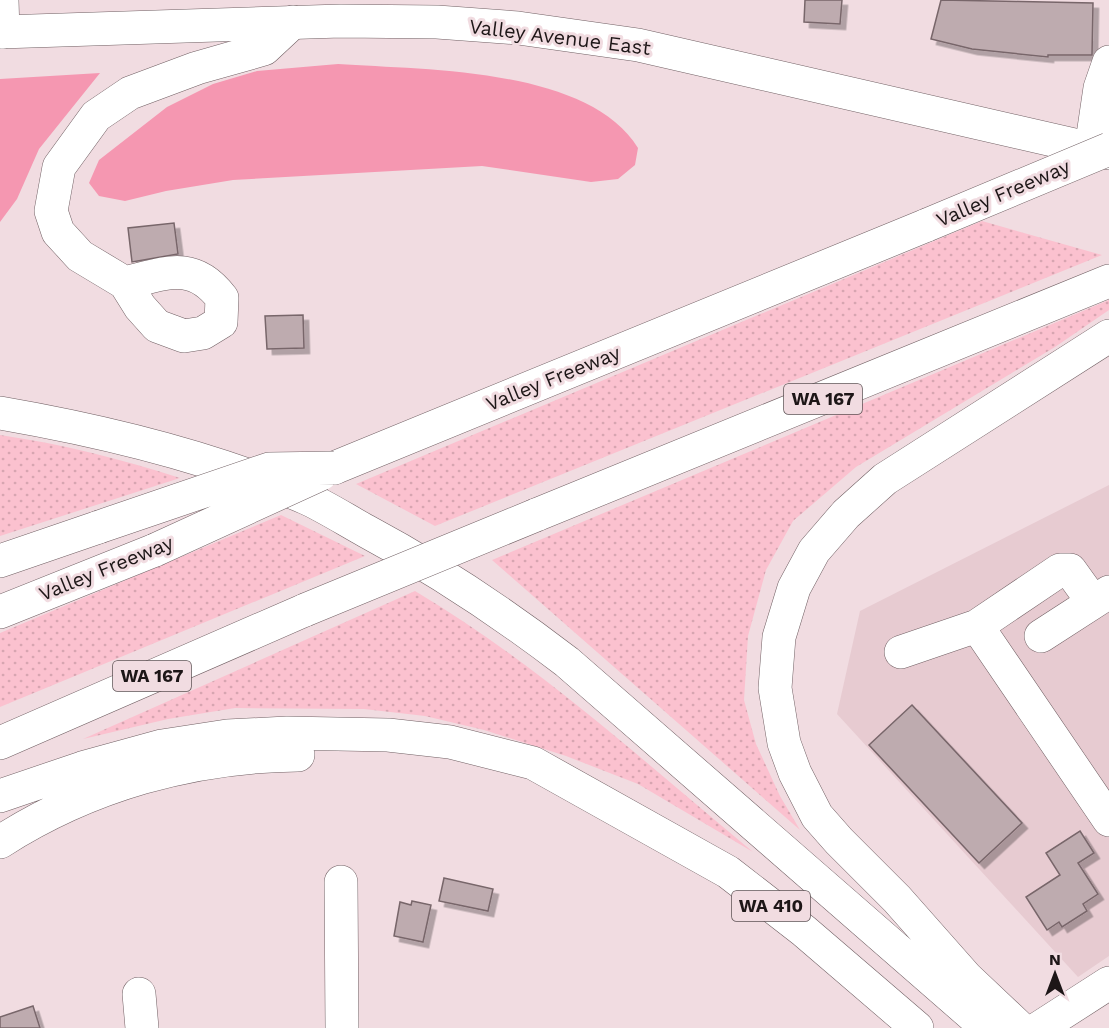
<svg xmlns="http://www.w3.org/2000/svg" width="1109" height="1028" font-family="'Work Sans',sans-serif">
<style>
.built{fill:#e7cbd1}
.grass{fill:url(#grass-dots)}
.water{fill:#f597b1}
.building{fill:#beabaf;stroke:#78666a;stroke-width:1.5;filter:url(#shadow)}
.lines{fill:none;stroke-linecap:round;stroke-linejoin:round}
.minor-casing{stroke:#716064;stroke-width:34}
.major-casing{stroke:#716064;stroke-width:34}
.highway-casing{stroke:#716064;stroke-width:34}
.minor{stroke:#fff;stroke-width:33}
.major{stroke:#fff;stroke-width:33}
.highway{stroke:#fff;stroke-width:33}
.highway-bridge-casing{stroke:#716064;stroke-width:34;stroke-linecap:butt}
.highway-bridge{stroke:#fff;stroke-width:33}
.labels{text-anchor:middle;stroke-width:6;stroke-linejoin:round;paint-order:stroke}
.shield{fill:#f1dce1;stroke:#5d5154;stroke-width:1.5}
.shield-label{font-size:18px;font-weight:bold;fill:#1d1617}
.street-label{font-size:20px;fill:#1d1617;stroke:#f1dce1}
</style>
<defs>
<pattern id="grass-dots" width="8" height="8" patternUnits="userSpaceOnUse" patternTransform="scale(1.5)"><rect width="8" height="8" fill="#fbc1cf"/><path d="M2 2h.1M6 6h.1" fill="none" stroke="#d7a5b1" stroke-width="1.8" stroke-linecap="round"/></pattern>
<filter id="shadow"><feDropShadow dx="5.5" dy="5.5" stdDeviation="0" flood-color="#0004"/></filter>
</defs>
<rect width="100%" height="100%" fill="#f1dce1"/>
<!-- built -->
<path class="built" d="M1109,485V956L1078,977L837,714L860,611Z"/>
<!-- grass -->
<path class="grass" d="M982,221L1102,255L435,526L356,484Z
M1109,300V310L1055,347L856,467L793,521L766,570L748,636L744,700L756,744L780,796L800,830L492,560Z
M0,435C62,444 121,459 180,478L0,536Z
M281,515L365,556L0,707V633Z
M415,591C538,664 643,761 753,852L638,784L566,756L484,730L425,716L364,709L235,708L168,719L83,739Z"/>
<!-- water -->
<path class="water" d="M338,64C423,70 588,67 638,148L635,165L618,179L591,182L482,166L233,180L166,191L125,201L99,196L89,183L99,160L167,107L213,84L257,71Z
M100,73L39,149L17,199L0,222V79Z"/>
<!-- building -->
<path class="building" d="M805,0H842L840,24L804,22Z
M941,0L1093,3L1092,55H1048V57L972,49L931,39Z
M174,223L178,254L132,262L128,228Z
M303,315L304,348L267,349L265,316Z
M912,705L1022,823L979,863L869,745Z
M1080,831L1094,853L1078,863L1098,894L1083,904L1087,911L1062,927L1059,922L1047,930L1026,897L1060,875L1046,853Z
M444,878L493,889L488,911L439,901Z
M412,901L431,905L423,942L394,936L400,902L411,905Z
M33,1006L40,1028H0V1017Z"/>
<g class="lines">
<!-- minor casing -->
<g class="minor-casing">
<path id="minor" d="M2,0L3,32
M1091,149L1100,88L1109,62
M125,283C166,273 193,260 222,298L221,322L203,333L184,336L157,326L140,307L125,283L80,256L58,232L51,211L59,167L96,116L130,93L197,68L264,49L293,22
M977,626L1109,820
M1041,636L1109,592
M901,652L977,626L1060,570H1070L1093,602
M341,882L342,1028
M139,994L142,1028
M1039,1028L1109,983"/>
</g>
<!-- major casing -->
<g class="major-casing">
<path id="major" d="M0,32L341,21L437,22L518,28L638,45L1109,153"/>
</g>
<!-- highway casing -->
<g class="highway-casing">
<path id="highway" d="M0,413C104,431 209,456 306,498C326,507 346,520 366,531C437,569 503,613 567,662L987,1028
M334,468L927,225
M536,515L1109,281
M0,561L99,527
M0,612L155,550
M0,743L305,610
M0,796L82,768L162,746L227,736L287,733L388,735L450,742L533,763L728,872L804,931L917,1028
M0,842C89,785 192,756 298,755
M1020,1028L966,977L897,899L839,841L817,816L795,773L784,743L775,688L779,637L794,588L814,551L846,514L885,479L1109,336"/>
</g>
<!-- minor -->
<use href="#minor" class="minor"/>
<!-- major -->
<use href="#major" class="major"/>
<!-- highway -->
<use href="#highway" class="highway"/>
<!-- highway-bridge casing -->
<g class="highway-bridge-casing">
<path id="highway-bridge" d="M927,225L1109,149
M99,527L269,469L334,468
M155,550L321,474
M305,610L536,515"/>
</g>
<!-- highway-bridge -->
<use href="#highway-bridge" class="highway-bridge"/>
</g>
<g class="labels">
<!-- shield labels -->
<g class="shield">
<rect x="784" y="384" width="78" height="30" rx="4.5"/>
<rect x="113" y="661" width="78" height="30" rx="4.5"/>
<rect x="732" y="891" width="78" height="30" rx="4.5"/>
</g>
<g class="shield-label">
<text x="823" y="405">WA 167</text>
<text x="152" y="682">WA 167</text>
<text x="771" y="912">WA 410</text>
</g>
<!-- street labels -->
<g class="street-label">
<text transform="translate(560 37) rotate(7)" y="7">Valley Avenue East</text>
<text transform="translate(1003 193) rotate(-23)" y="7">Valley Freeway</text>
<text transform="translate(553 378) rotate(-22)" y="7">Valley Freeway</text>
<text transform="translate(106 568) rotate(-22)" y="7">Valley Freeway</text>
</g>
</g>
<!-- north arrow -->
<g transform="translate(1055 974)" stroke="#f1dce1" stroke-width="4.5" paint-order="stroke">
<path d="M0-4.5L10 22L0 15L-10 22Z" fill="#1d1617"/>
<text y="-9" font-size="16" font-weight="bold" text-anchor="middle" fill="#1d1617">N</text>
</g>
</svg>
